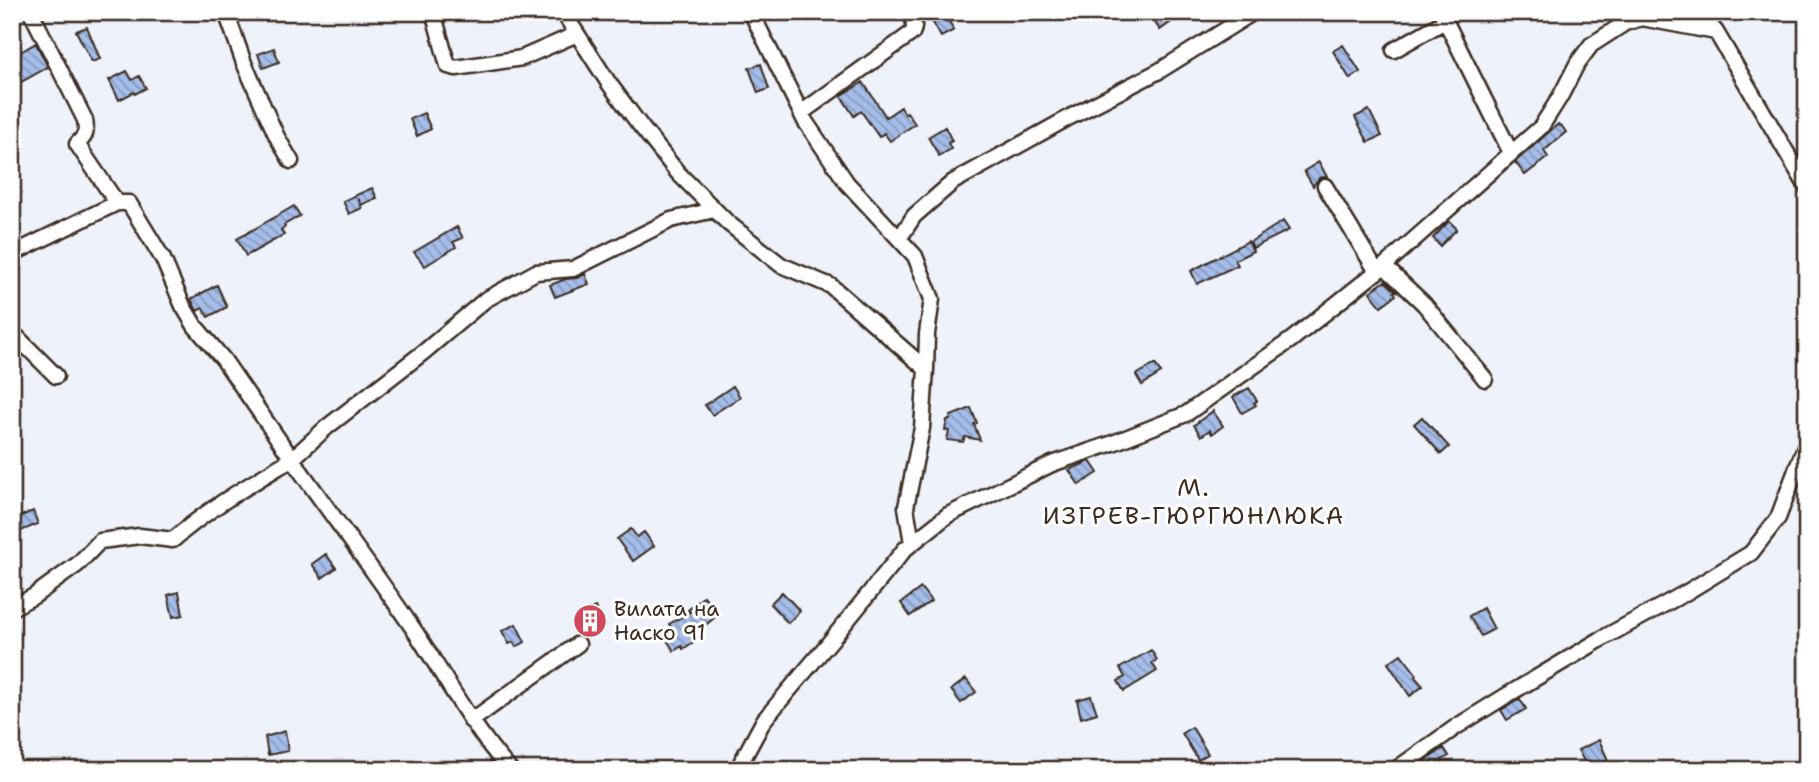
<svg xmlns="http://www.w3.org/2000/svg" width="1819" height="782" font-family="'Shantell Sans',sans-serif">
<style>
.building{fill:url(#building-back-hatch);stroke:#3b2a1e;stroke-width:2}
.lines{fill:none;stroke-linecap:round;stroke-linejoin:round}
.street-casing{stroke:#3b2a1e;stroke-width:19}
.street{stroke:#fff;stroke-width:14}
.labels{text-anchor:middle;stroke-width:6;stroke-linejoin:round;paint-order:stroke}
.poi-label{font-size:21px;fill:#3b2a1e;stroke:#fff;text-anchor:start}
.quarter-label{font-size:24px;letter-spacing:2px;fill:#3b2a1e;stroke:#fff}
</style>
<defs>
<pattern id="building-back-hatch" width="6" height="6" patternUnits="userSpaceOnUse" patternTransform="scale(1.75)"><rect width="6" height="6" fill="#a4bdea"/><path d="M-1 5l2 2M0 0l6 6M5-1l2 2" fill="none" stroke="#879abd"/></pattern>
</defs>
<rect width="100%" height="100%" fill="#edf2fb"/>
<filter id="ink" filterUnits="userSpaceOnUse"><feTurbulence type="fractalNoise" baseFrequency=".0143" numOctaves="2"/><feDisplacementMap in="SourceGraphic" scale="14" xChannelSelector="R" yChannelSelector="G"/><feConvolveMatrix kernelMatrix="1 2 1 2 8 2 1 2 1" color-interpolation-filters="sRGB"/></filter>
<g filter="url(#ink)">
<!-- building -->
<path class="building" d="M927,12H944L954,30L941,37Z
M1158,12H1185L1160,30L1151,17Z
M87,27L100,59L92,62L76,31Z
M36,43L48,67L12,87V57Z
M1343,45L1360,72L1350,79L1333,51Z
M274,48L279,62L263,68L258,54Z
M761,64L769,89L758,93L749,68Z
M127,71L132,80L139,76L146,88L135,94L134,92L119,100L109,80Z
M863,82L886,117L901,107L905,114L907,112L915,124L890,141L884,133L879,137L861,111L854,116L841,96Z
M1369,110L1382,136L1368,142L1355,117Z
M424,113L431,129L417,136L410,119Z
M1558,124L1559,126L1561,125L1566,132L1544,151L1548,157L1525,175L1515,162Z
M945,127L952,141L948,143L951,149L939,156L928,137Z
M1319,162L1327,177L1319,178L1313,186L1304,171Z
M372,188L377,198L361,205L358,198L362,208L349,214L343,201Z
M294,206L300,216L284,225L285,227L281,230L284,235L246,256L237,239Z
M1283,221L1289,230L1253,248L1250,242Z
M1449,221L1457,229L1440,246L1433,238Z
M457,227L463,238L453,242L456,247L425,266L414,252Z
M1248,241L1253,251L1235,260L1238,265L1197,284L1191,271Z
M585,274L589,284L555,297L550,285L566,279L577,278Z
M1385,281L1396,291L1394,292L1396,295L1381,306L1370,292Z
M217,285L227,307L208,317L203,308L197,311L191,299Z
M1155,364L1161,373L1142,385L1136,375Z
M733,386L740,397L712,415L705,405Z
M1249,388L1257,401L1254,403L1256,405L1242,413L1233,397Z
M971,408L977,423L974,424L980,440L965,437L963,442L947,440L949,431L945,430L947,420H950L951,416Z
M1213,411L1223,426L1212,434L1210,430L1201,436L1194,425Z
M1422,417L1449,447L1441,454L1414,424Z
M1090,461L1098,473L1079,485L1069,470Z
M33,511L38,524L21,531L16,518Z
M631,529L637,537L644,532L654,546L633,561L617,539Z
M326,554L336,568L322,578L312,564Z
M921,588L931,601L910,616L901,603Z
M179,592L183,615L173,617L168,595Z
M782,592L800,611L788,623L770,604Z
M704,596L719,614L692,636L695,641L683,649L682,646L674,651L665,637L674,631L669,624L690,612L688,610Z
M595,607L605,625L586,637L576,617Z
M1483,608L1494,629L1481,636L1469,616Z
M516,624L525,642L516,647L513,642L509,644L502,631Z
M1151,650L1157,660L1152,663L1157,671L1124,691L1118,681L1125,677L1120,668Z
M1401,654L1417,675L1415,677L1423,686L1410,696L1388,663Z
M966,679L976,692L961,703L951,690Z
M1091,696L1097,713L1081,718L1077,700Z
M1520,699L1526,709L1507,720L1501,710Z
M1192,727L1208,754L1198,760L1182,733Z
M285,731L288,751L268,755L265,737Z
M1599,740L1608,760L1593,768L1589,761L1585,763L1578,750Z
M1444,748L1449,756L1442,760L1447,770H1412Z"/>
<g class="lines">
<!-- street casing -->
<g class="street-casing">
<path id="street" d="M226,12L244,63L277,137L291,161
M563,12L608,82L639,124L678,173L728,223L781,265L831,286L926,369L922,428L906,507L912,543
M751,12L805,121L847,183L915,256L932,299L927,334L926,369
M1441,12L1511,153
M1700,12L1716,32L1807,187
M1642,18L1716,32
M435,19L448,66L456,68L522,58L577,34
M1394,50L1445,21
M801,113L912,33C916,26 914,19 909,12
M1325,186L1377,272
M117,203H129L163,259L183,306L195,326L223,359L292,459L327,427L425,351L485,300L536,272L573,269L671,220L714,210
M899,239L914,216L953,182L1070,117L1159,71L1249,15V12
M12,254L117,203L77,144C86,136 87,132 85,120L31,12
M1384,266L1424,304L1485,379
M12,335L17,337L56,376
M12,608L34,596L78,564L100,541L140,536L173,540C209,508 251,484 292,459C335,520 381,580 422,642C450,686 475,731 510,770
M471,721L578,644
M737,770L764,720L833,638L905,549L948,515L1052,464L1113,443L1186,414L1291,340L1384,266L1541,127L1560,97L1577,64L1591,45L1625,23L1642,18L1648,12
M1395,770L1456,727L1504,697L1603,638L1687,592L1751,553L1778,518L1807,441"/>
</g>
<!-- street -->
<use href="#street" class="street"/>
</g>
</g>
<!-- icons -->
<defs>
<g id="building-disc" transform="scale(1.75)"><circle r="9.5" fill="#d1495b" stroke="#fff"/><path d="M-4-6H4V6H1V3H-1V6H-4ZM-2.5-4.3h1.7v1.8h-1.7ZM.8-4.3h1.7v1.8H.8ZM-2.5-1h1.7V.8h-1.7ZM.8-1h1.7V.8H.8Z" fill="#fff"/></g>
</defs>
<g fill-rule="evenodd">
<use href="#building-disc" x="590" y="621"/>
</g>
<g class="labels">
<!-- poi labels -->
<g class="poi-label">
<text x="614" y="616">Вилата на<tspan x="614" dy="24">Наско 91</tspan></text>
</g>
<!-- quarter labels -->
<g class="quarter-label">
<text x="1194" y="496">М.<tspan x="1194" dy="28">ИЗГРЕВ-ГЮРГЮНЛЮКА</tspan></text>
</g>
</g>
<!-- margin -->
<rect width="1819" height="782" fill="none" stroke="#fff" stroke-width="42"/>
<rect x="21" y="21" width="1777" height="740" fill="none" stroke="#3b2a1e" stroke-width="2.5" filter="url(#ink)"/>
</svg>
